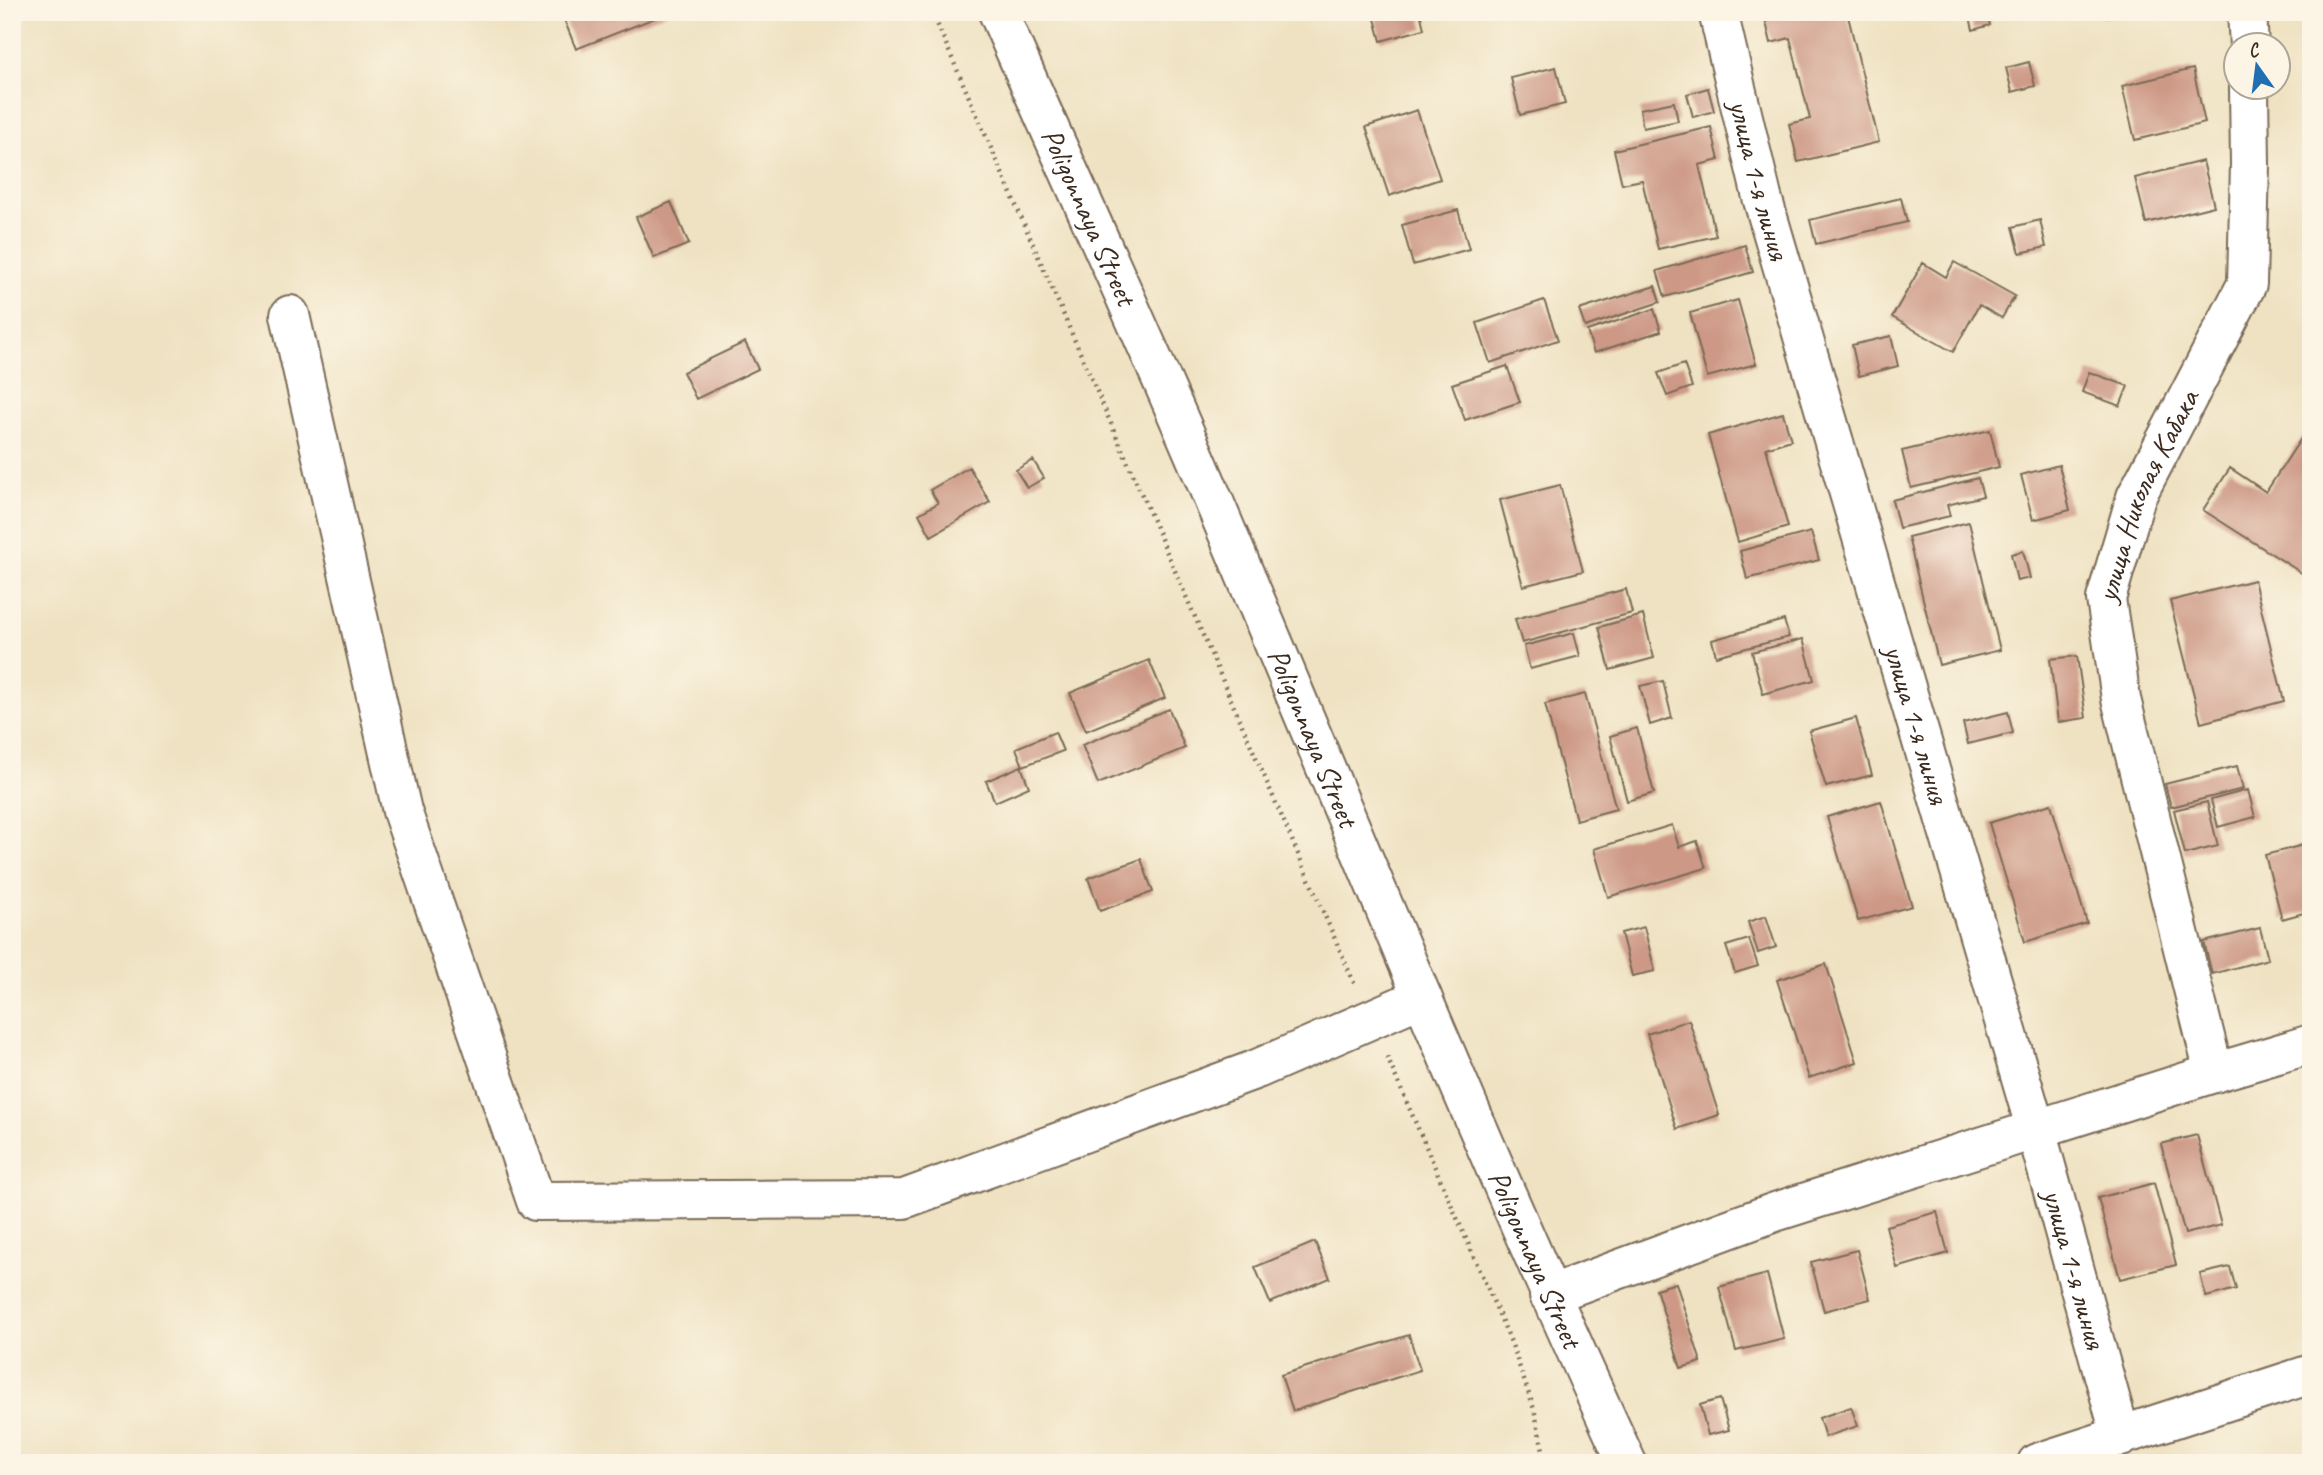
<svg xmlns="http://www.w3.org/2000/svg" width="2323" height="1475" font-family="Caveat,sans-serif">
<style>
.building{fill:#cd9986}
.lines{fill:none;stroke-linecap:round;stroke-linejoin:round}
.minor-casing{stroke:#7a6a57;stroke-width:42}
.path{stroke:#7a6a57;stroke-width:4.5;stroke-dasharray:2 5;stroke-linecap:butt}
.minor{stroke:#fff;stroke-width:38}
.labels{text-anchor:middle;stroke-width:5;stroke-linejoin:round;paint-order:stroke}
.street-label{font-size:30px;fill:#3b2a1e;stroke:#fcf5e5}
</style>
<rect width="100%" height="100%" fill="#fcf5e5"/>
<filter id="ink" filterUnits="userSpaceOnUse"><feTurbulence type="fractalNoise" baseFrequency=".0143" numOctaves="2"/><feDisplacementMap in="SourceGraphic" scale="14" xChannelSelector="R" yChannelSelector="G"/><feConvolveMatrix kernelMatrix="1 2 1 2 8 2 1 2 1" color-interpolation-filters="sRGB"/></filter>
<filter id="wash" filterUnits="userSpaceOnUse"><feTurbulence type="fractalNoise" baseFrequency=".00686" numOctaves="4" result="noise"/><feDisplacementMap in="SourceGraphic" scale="28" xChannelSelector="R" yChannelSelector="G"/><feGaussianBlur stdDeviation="1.57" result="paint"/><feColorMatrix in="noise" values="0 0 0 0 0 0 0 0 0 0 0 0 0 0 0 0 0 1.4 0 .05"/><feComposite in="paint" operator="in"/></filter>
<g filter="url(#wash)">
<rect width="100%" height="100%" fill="#efe2c2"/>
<g id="blocks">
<!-- building -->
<path class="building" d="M561,12H670L576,49Z
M1384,12H1420L1424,29L1381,41L1374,15Z
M1769,12H1847L1879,142L1798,162L1789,124L1810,119L1790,38L1771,43L1764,14Z
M1969,12H1987L1990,25L1973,30Z
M2106,12H2123V13L2107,17Z
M2029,62L2035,86L2012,92L2006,68Z
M1556,67L1565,104L1520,115L1511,78Z
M2193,69L2205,123L2135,140L2122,86Z
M1708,88L1714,111L1693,117L1687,94Z
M1674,102L1678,121L1643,128L1640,109Z
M1417,110L1440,179L1389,196L1366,127Z
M1711,127L1719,160L1699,165L1716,236L1658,249L1642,180L1622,184L1614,150Z
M2203,161L2214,206L2146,223L2135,178Z
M1901,198L1907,222L1816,244L1810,220Z
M671,202L689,244L654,258L636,217Z
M1458,210L1469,249L1413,265L1402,225Z
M2040,220L2046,247L2020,253L2013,227Z
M1745,245L1753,272L1665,297L1657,271Z
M1954,262L2015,296L2002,318L1979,305L1953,352L1892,317L1923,263L1946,277Z
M1655,286L1660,302L1585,327L1579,310Z
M1544,300L1558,340L1490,363L1477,323Z
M1738,300L1756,364L1707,377L1690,313Z
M1654,309L1661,331L1594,353L1587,331Z
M1891,336L1898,366L1859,376L1852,345Z
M745,342L758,369L696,399L683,372Z
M1684,364L1692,387L1667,396L1658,373Z
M1507,366L1520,402L1465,420L1452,384Z
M2089,372L2128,386L2120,406L2082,392Z
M1783,413L1791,440L1766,448L1788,527L1738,542L1708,435Z
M2311,423V579L2203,510L2230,468L2266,492Z
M1990,430L1999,467L1911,488L1902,451Z
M1033,460L1044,478L1027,488L1016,470Z
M2059,465L2070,510L2033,520L2021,475Z
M969,467L990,502L931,536L919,514L938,503L930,490Z
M1978,478L1983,496L1947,505L1950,516L1899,528L1892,500Z
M1560,485L1583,571L1523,586L1500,500Z
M1969,522L2000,650L1939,665L1908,537Z
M1811,532L1819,560L1747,579L1740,551Z
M2023,551L2030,578L2017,581L2011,554Z
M2254,580L2284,701L2201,723L2170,601Z
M1626,589L1632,613L1522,643L1515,619Z
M1643,615L1654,658L1610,670L1599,627Z
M1784,620L1789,637L1716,656L1712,640Z
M1574,633L1580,656L1530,669L1524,646Z
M1803,639L1814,680L1763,694L1752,652Z
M2077,656L2086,718L2058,722L2050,659Z
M1149,660L1165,698L1086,731L1070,693Z
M1663,681L1672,718L1650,725L1640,686Z
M1585,694L1616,809L1576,820L1545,704Z
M1169,709L1185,748L1098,784L1082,745Z
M2008,712L2013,733L1968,744L1963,723Z
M1856,718L1872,775L1826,787L1809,731Z
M1637,728L1654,793L1627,801L1610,736Z
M1055,732L1063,751L1023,766L1016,748Z
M1021,766L1029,787L995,802L986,781Z
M2237,766L2243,789L2171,807L2165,784Z
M2248,790L2255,817L2218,827L2211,800Z
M1881,801L1912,906L1858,921L1827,817Z
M2207,802L2218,846L2185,854L2174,810Z
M2051,804L2087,923L2025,942L1989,823Z
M1672,825L1679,847L1697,841L1706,868L1608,897L1594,849Z
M2311,843V911L2282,919L2265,855Z
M1141,859L1153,892L1100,911L1088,878Z
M1766,916L1776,947L1758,953L1748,922Z
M1644,927L1655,971L1632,976L1621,933Z
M2260,928L2268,959L2212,974L2204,942Z
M1749,939L1758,966L1735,973L1726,946Z
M1826,964L1857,1062L1809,1078L1777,980Z
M1689,1020L1719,1115L1677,1129L1647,1034Z
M2197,1135L2221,1225L2185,1234L2161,1144Z
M2154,1183L2176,1265L2120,1279L2098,1198Z
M1937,1212L1948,1253L1897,1268L1886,1226Z
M1315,1242L1330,1278L1270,1303L1255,1267Z
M1857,1250L1870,1299L1824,1311L1811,1262Z
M2230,1267L2236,1289L2206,1297L2200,1274Z
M1767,1274L1784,1339L1736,1351L1719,1287Z
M1676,1283L1701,1362L1681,1368L1656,1289Z
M1409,1335L1420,1370L1293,1411L1281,1375Z
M1720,1399L1729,1430L1708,1435L1700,1405Z
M1851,1407L1858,1426L1825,1437L1819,1418Z"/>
</g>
</g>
<g filter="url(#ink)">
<use href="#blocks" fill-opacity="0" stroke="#7a6a57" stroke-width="2"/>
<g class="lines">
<!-- minor casing -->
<g class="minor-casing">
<g id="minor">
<path id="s1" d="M998,12C1069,175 1145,336 1213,499C1349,821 1480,1145 1627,1463"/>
<path id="s2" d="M1718,12L1762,197L2036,1130L2121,1437"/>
<path d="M2247,12L2249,46"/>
<path d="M290,315L402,811L536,1201L904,1199L1257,1069L1422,997"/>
<path id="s3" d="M2214,1073L2121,699L2106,599L2136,497L2247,284L2250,164L2249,88"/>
<path d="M1549,1295L1775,1212L2214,1073L2311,1044"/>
<path d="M2037,1463L2311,1374"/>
</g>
</g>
<!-- path -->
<path class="path" d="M932,12L1355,985
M1387,1057L1511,1342L1534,1409L1546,1463"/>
<!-- minor -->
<use href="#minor" class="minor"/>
</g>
</g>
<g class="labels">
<!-- street labels -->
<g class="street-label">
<text dy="10" stroke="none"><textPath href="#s2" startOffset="173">улица 1-я линия</textPath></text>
<text dy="10" stroke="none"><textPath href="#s1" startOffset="224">Poligonnaya Street</textPath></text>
<text dy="10" stroke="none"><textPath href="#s3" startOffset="598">улица Николая Кабака</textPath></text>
<text dy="10" stroke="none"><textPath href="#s2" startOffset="740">улица 1-я линия</textPath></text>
<text dy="10" stroke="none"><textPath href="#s1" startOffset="791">Poligonnaya Street</textPath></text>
<text dy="10" stroke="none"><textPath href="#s1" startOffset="1358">Poligonnaya Street</textPath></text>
<text dy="10" stroke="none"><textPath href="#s2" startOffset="1307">улица 1-я линия</textPath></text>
</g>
</g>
<!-- margin -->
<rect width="2323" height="1475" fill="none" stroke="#fcf5e5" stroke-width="42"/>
<!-- north arrow -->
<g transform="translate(2257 66) rotate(346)"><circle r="33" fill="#fcf5e5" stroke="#afa495" stroke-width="2"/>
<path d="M0-5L12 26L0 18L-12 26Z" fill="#1f6fb2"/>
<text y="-10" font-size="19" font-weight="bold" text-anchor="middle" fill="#3b2a1e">С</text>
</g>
</svg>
